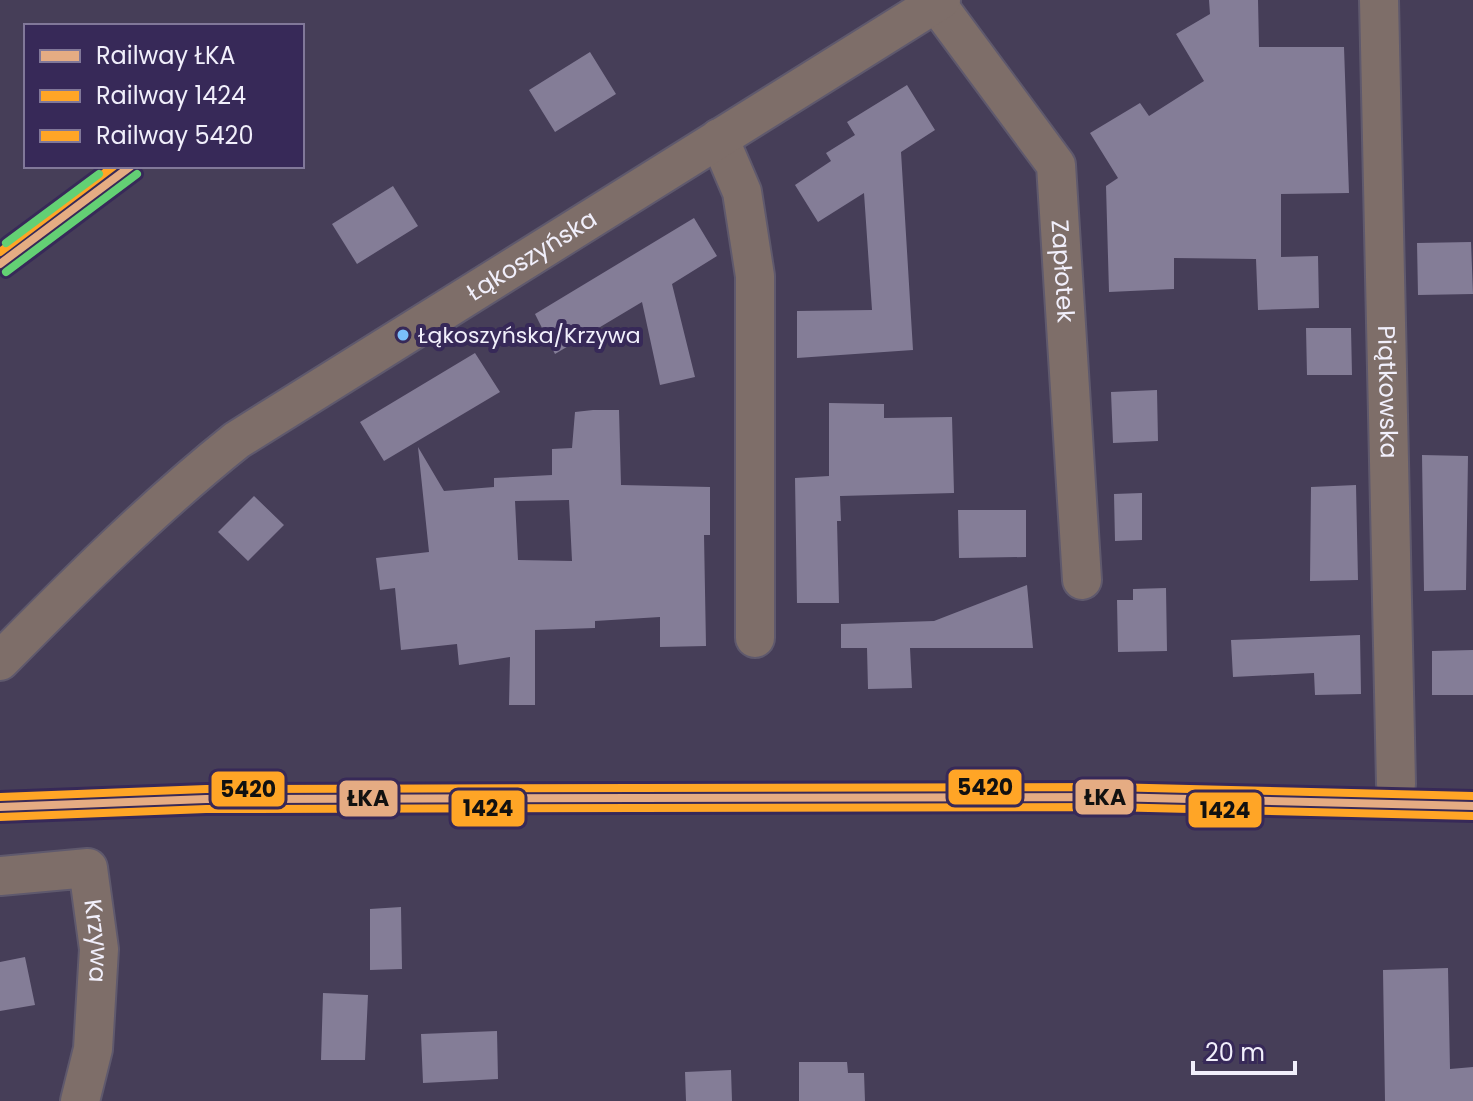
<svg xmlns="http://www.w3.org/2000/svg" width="1473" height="1101" font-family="Poppins,sans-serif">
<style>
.building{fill:#847d97;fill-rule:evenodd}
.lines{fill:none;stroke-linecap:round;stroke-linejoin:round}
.minor-casing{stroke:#5f596d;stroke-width:42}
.minor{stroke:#7e6e69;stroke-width:38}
.rail-1-casing{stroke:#372958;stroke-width:14}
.rail-2-casing{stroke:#372958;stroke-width:14}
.rail-3-casing{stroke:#372958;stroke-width:14}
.rail-4-casing{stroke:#372958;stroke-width:14}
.rail-5-casing{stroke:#372958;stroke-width:14}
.rail-6-casing{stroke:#372958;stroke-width:14}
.rail-1{stroke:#e5ac83;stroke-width:8}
.rail-2{stroke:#ffa526;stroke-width:8}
.rail-3{stroke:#ffa526;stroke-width:8}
.rail-4{stroke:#63d074;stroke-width:8}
.rail-5{stroke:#ffa526;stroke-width:8}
.rail-6{stroke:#63d074;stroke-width:8}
.bus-dot{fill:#7abffc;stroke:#372958;stroke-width:3}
.labels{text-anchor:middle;stroke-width:8;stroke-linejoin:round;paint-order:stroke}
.bus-label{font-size:22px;fill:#f1effb;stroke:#372958;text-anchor:start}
.street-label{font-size:24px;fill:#f1effb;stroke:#372958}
.line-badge{stroke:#372958;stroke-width:3}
.pale-badge-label{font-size:22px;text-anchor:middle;font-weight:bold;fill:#111}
</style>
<rect width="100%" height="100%" fill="#463e58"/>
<!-- building -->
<path class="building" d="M1209,0H1258L1259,47H1344L1349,193L1281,194V257L1318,256L1319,308L1258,310L1256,259L1174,258V289L1109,292L1106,186L1118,178L1090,133L1140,103L1149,116L1204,81L1176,34L1210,14Z
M590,52L616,94L555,132L529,90Z
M907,85L935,130L901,152L913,350L797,358V311L872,310L864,193L818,222L795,185L831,161L826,153L855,135L847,122Z
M393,186L418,226L357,264L332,224Z
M694,218L717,256L672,284L695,377L660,385L642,302L555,354L535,314Z
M1471,242L1473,294L1418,295L1417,243Z
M1306,328H1351L1352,375H1307Z
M475,353L500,392L384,461L360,422Z
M1157,390L1158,441L1113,443L1111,392Z
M829,403L884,404V418L952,417L954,493L840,496L841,521H837L839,603H797L795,478L829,476Z
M593,410H619L621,485L710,487V535H704L706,646L660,647V617L595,621V628L535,630V705H509L510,657L459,665L457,644L401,650L395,588L380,590L376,558L429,552L418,447L444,491L494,487V478L552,475V449L572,448L575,412ZM569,500L572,561L518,560L515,501Z
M1422,455L1468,456L1466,590L1424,591Z
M1356,485L1358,580L1310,581L1311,487Z
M1142,493V540L1115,541L1114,494Z
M254,496L284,525L248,561L218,532Z
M958,510H1026V557L959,558Z
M1027,585L1033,648H910L912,688L868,689L867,648H841V624L934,621Z
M1166,588L1167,651L1118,652L1117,600H1133V589Z
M1360,635L1361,694L1315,695L1314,673L1233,677L1231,640Z
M1473,650V695H1432V651Z
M401,907L402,969L370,970V909Z
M25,957L35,1005L0,1011V962Z
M1448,968L1450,1069L1473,1067V1101H1385L1383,970Z
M323,993L368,995L365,1060H321Z
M497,1031L498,1079L423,1083L421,1034Z
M799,1062H847L848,1073H864L865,1101H799Z
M731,1070L732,1101H686L685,1072Z"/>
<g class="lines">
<!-- minor casing -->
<g class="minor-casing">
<g id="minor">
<path id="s1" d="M1379,0L1396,784"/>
<path id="s2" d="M936,3L1056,165L1082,580"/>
<path d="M719,138L742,192L755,276V638"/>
<path id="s3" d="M0,661C76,584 152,508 237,440L941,0"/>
<path id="s4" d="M0,876L88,868L99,949L93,1049L80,1101"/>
</g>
</g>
<!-- minor -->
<use href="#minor" class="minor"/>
<!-- rail-1 casing -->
<g class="rail-1-casing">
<path id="rail-1" d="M0,264L131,166
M0,807L206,799L1108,797L1473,806"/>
</g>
<!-- rail-2 casing -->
<g class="rail-2-casing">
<path id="rail-2" d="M0,817L206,809L1108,807L1473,816"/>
</g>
<!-- rail-3 casing -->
<g class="rail-3-casing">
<path id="rail-3" d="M0,797L206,789L1108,787L1473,796"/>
</g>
<!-- rail-4 casing -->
<g class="rail-4-casing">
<path id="rail-4" d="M6,272L137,174"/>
</g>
<!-- rail-5 casing -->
<g class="rail-5-casing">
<path id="rail-5" d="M0,252L114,166"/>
</g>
<!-- rail-6 casing -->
<g class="rail-6-casing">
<path id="rail-6" d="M6,243L99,174"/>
</g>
<!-- rail-1 -->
<use href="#rail-1" class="rail-1"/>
<!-- rail-2 -->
<use href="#rail-2" class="rail-2"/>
<!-- rail-3 -->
<use href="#rail-3" class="rail-3"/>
<!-- rail-4 -->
<use href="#rail-4" class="rail-4"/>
<!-- rail-5 -->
<use href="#rail-5" class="rail-5"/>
<!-- rail-6 -->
<use href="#rail-6" class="rail-6"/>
</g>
<!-- markers -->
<circle class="bus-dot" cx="403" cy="335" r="7"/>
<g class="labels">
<!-- bus labels -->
<g class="bus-label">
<text x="418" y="343">Łąkoszyńska/Krzywa</text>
</g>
<!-- street labels -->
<g class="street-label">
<text dy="8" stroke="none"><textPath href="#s3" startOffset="672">Łąkoszyńska</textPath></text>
<text dy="8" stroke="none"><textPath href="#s2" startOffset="308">Zapłotek</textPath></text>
<text dy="8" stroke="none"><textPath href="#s1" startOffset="392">Piątkowska</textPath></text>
<text dy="8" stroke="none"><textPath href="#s4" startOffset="162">Krzywa</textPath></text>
</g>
</g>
<g class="line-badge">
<rect x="947" y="768" width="76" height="38" rx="8" fill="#ffa526"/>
<rect x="210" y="770" width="76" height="38" rx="8" fill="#ffa526"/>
<rect x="1074" y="778" width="61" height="38" rx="8" fill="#e5ac83"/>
<rect x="338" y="779" width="61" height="39" rx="8" fill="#e5ac83"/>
<rect x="450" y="789" width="76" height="39" rx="8" fill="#ffa526"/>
<rect x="1187" y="791" width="76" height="38" rx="8" fill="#ffa526"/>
</g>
<g class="pale-badge-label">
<text x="985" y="795">5420</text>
<text x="248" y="797">5420</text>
<text x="1105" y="805">ŁKA</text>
<text x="368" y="806">ŁKA</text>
<text x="488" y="816">1424</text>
<text x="1225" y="818">1424</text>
</g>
<!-- legend -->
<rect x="24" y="24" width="280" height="144" fill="#372958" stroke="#817899" stroke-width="2"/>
<rect x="40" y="50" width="40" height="12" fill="#e5ac83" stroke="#817899" stroke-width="2"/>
<text x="96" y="64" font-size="24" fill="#f1effb">Railway ŁKA</text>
<rect x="40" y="90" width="40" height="12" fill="#ffa526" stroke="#817899" stroke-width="2"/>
<text x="96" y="104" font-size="24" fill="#f1effb">Railway 1424</text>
<rect x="40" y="130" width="40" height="12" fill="#ffa526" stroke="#817899" stroke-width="2"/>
<text x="96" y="144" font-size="24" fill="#f1effb">Railway 5420</text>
<!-- scale -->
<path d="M1193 1061v12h102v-12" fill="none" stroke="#f1effb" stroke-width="4"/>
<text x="1205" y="1061" font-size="24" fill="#f1effb" stroke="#372958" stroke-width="6" paint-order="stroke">20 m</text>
</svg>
